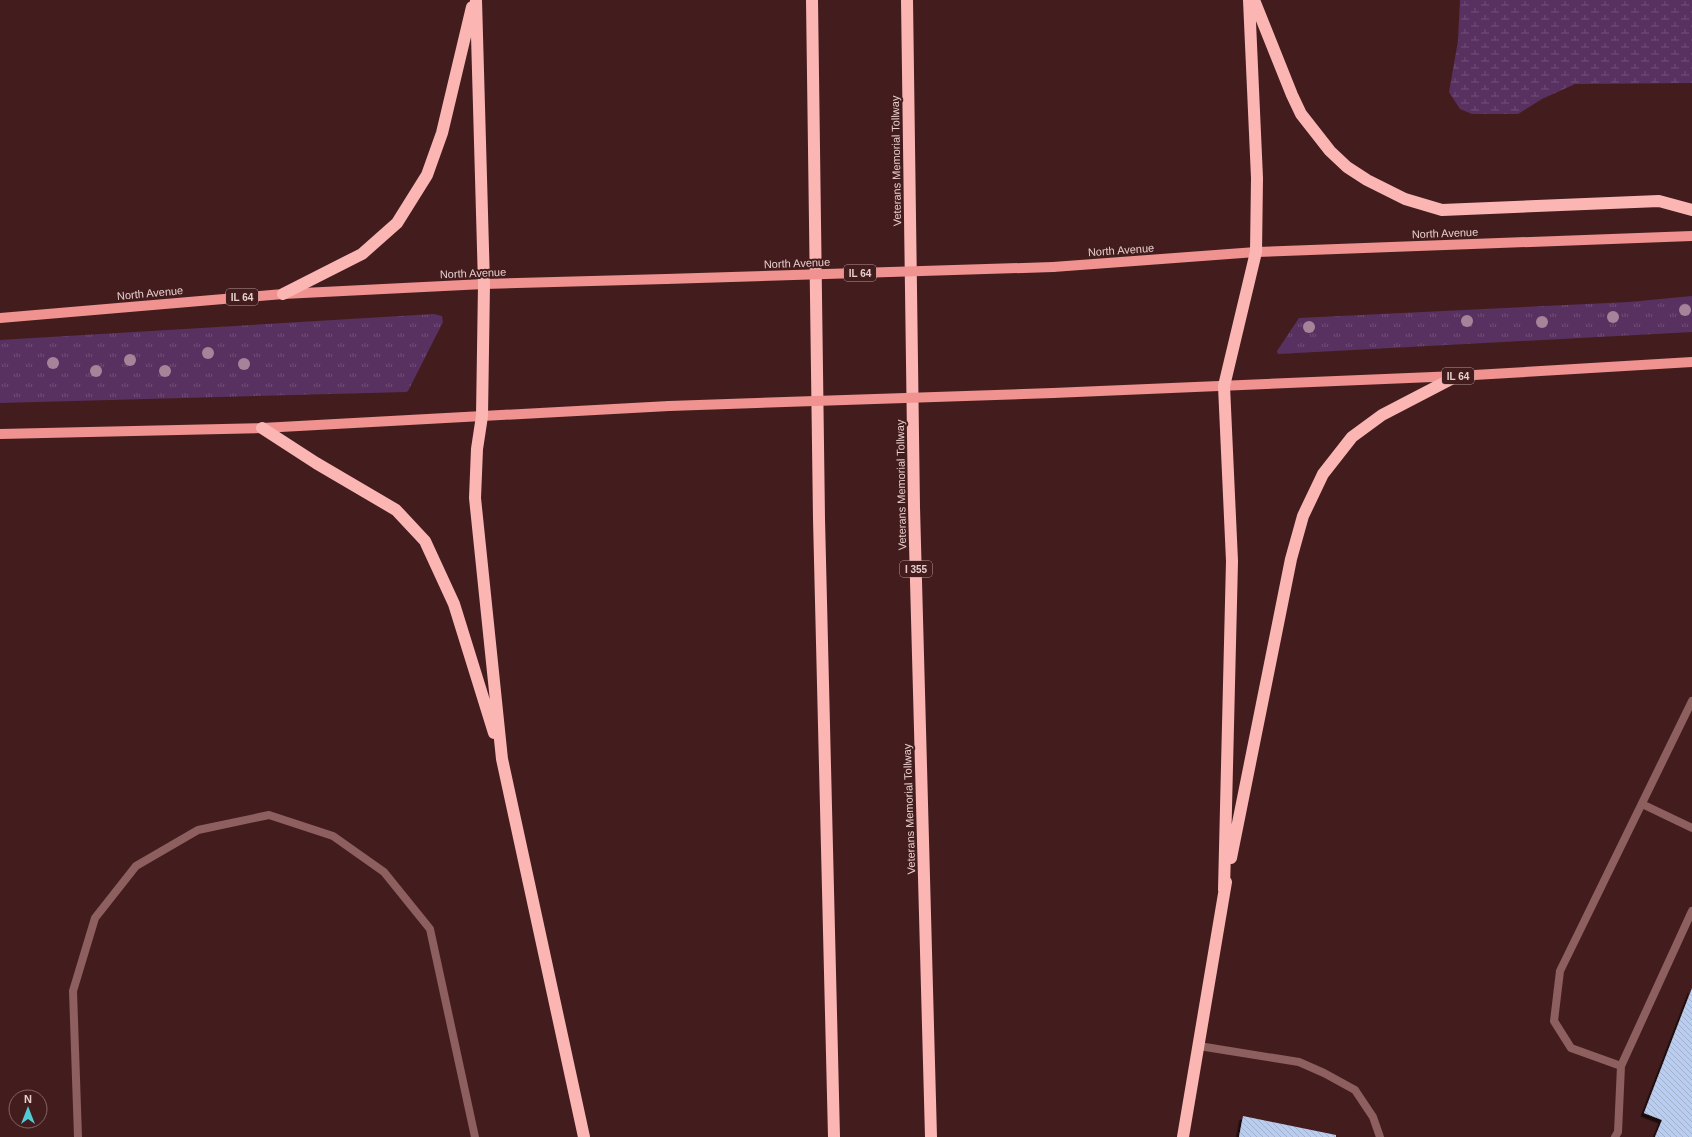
<svg xmlns="http://www.w3.org/2000/svg" width="1692" height="1137" font-family="Arial,sans-serif">
<style>
.grass{fill:url(#grass-tufts)}
.wetland{fill:url(#wetland-marsh)}
.building{fill:url(#building-back-hatch);filter:url(#shadow)}
.lines{fill:none;stroke-linecap:round;stroke-linejoin:round}
.lane{stroke:#8d5f5e;stroke-width:8}
.primary{stroke:#f09290;stroke-width:10}
.highway{stroke:#fbb6b4;stroke-width:12}
.primary-bridge{stroke:#f09290;stroke-width:10}
.tree{fill:#a7839a}
.labels{text-anchor:middle;stroke-width:4;stroke-linejoin:round;paint-order:stroke}
.shield{fill:#431d1e;stroke:#b69998;stroke-width:1}
.shield-label{font-size:10px;font-weight:bold;fill:#e8cecd}
.street-label{font-size:11px;fill:#e8cecd;stroke:#431d1e}
</style>
<defs>
<pattern id="grass-tufts" width="24" height="20" patternUnits="userSpaceOnUse"><rect width="24" height="20" fill="#593161"/><path d="M3 7l-1-3M5 7V3M7 7l1-3M15 17l-1-3M17 17v-4M19 17l1-3" fill="none" stroke="#714e76"/></pattern>
<pattern id="wetland-marsh" width="20" height="14" patternUnits="userSpaceOnUse"><rect width="20" height="14" fill="#593161"/><path d="M1 5h8M5 5V1M11 12h8M15 12V8" fill="none" stroke="#714e76"/></pattern>
<pattern id="building-back-hatch" width="6" height="6" patternUnits="userSpaceOnUse"><rect width="6" height="6" fill="#b9cdf0"/><path d="M-1 5l2 2M0 0l6 6M5-1l2 2" fill="none" stroke="#a2b0cc"/></pattern>
<filter id="shadow"><feDropShadow dx="-3.5" dy="3.5" stdDeviation="0" flood-color="#0009"/></filter>
</defs>
<rect width="100%" height="100%" fill="#431d1e"/>
<!-- grass -->
<path class="grass" d="M1692,296V332L1278,354L1277,351L1299,318L1629,302Z
M434,314L442,316L443,322L408,391L406,392L0,403V340Z"/>
<!-- wetland -->
<path class="wetland" d="M1460,0H1692V83L1575,84L1542,99L1518,114H1472L1460,109L1449,92L1458,41Z"/>
<!-- building -->
<path class="building" d="M1692,988V1137H1655L1662,1120L1644,1113Z
M1243,1116L1336,1135V1137H1239Z"/>
<g class="lines">
<!-- lane -->
<path class="lane" d="M1642,804L1692,828
M1199,1046L1299,1062L1324,1073L1355,1090L1373,1117L1380,1137
M1621,1066L1571,1048L1554,1021L1560,971L1692,701
M78,1137L73,991L95,918L136,866L198,830L269,815L333,836L384,872L430,929L475,1137
M1615,1137L1618,1132L1621,1066L1692,911"/>
<!-- primary -->
<path class="primary" d="M1053,267L1256,252L1692,236
M0,318L283,294L484,284L666,279
M1053,393L1457,376L1692,362
M0,434L262,428L669,406"/>
<!-- highway -->
<path class="highway" d="M476,0L484,284L482,416L477,449L475,498L502,759L584,1137
M812,0L819,519L834,1137
M907,0L914,507L931,1137
M1254,0L1292,95L1301,114L1330,151L1347,167L1367,180L1405,199L1442,210L1659,201L1692,210
M283,294L362,254L397,223L427,175L442,133L472,7
M262,428L316,463L396,510L425,541L454,604L494,733
M1231,858L1291,559L1303,516L1323,474L1352,437L1382,415L1457,376
M1224,890L1232,561L1224,386L1256,252L1257,178L1249,0
M1183,1137L1226,882"/>
<!-- primary-bridge -->
<path class="primary-bridge" d="M666,279L1053,267
M669,406L1053,393"/>
</g>
<!-- trees -->
<g class="tree">
<circle cx="1685" cy="310" r="6"/>
<circle cx="1613" cy="317" r="6"/>
<circle cx="1467" cy="321" r="6"/>
<circle cx="1542" cy="322" r="6"/>
<circle cx="1309" cy="327" r="6"/>
<circle cx="208" cy="353" r="6"/>
<circle cx="130" cy="360" r="6"/>
<circle cx="53" cy="363" r="6"/>
<circle cx="244" cy="364" r="6"/>
<circle cx="96" cy="371" r="6"/>
<circle cx="165" cy="371" r="6"/>
</g>
<g class="labels">
<!-- shield labels -->
<g class="shield">
<rect x="844" y="265" width="32" height="16" rx="3"/>
<rect x="226" y="289" width="32" height="16" rx="3"/>
<rect x="1442" y="368" width="32" height="16" rx="3"/>
<rect x="900" y="561" width="32" height="16" rx="3"/>
</g>
<g class="shield-label">
<text x="860" y="277">IL 64</text>
<text x="242" y="301">IL 64</text>
<text x="1458" y="380">IL 64</text>
<text x="916" y="573">I 355</text>
</g>
<!-- street labels -->
<g class="street-label">
<text transform="translate(896 161) rotate(-91)" y="4">Veterans Memorial Tollway</text>
<text transform="translate(1445 233) rotate(-2)" y="4">North Avenue</text>
<text transform="translate(1121 250) rotate(-4)" y="4">North Avenue</text>
<text transform="translate(797 263) rotate(-2)" y="4">North Avenue</text>
<text transform="translate(473 273) rotate(-2)" y="4">North Avenue</text>
<text transform="translate(150 293) rotate(-5)" y="4">North Avenue</text>
<text transform="translate(901 485) rotate(-91)" y="4">Veterans Memorial Tollway</text>
<text transform="translate(909 809) rotate(-92)" y="4">Veterans Memorial Tollway</text>
</g>
</g>
<!-- north arrow -->
<g transform="translate(28 1109)"><circle r="19" fill="#431d1e" stroke="#856464"/>
<path d="M0-3L7 15L0 10L-7 15Z" fill="#51ccd4"/>
<text y="-6" font-size="11" font-weight="bold" text-anchor="middle" fill="#e8cecd">N</text>
</g>
</svg>
